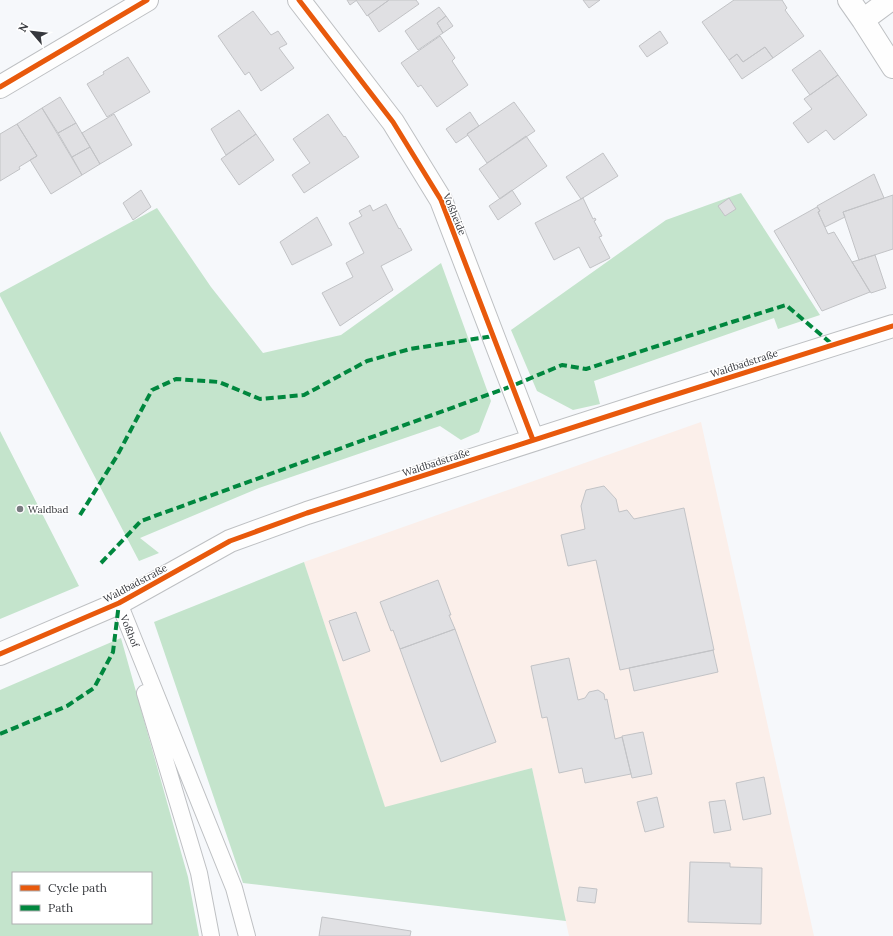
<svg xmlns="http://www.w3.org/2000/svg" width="893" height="936" font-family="Lora,serif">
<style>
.industrial{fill:#fbefea}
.green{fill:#c4e4cc;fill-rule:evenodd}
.building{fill:#e0e0e3;stroke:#c2c3c6}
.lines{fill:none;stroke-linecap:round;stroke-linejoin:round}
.service-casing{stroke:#bec0c3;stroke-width:18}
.minor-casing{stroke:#bec0c3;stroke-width:24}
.service{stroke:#fefefe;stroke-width:16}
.minor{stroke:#fefefe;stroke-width:22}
.quiet{stroke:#00873e;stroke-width:4;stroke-dasharray:8 4;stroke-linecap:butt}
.cycleway-casing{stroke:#fff;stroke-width:8}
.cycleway{stroke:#e8590c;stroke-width:5}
.poi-dot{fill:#797b80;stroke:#fff;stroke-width:1.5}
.labels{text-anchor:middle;stroke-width:3;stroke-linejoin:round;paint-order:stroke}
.street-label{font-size:10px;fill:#36383d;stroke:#fff}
.poi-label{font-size:10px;fill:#36383d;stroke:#fff;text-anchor:start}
</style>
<rect width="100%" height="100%" fill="#f6f8fb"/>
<!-- industrial -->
<path class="industrial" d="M701,422L814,936H569L532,768L385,808L304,562Z"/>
<!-- green -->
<path class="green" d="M741,193L820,315L778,329L774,318L594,381L600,404L573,410L537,391L511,330L666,220Z
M157,208L211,287L263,353L341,335L441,263L491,401L479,432L461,440L440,426L259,488L140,538L159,553L139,561L0,296V293Z
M0,431L79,586L0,619Z
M304,562L385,807L532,768L566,921L243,883L154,622Z
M121,638L188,877L199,936H0V690ZM13,873H151V923H13Z"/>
<!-- building -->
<path class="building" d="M347,0H357L350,5Z
M356,0H389L367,16Z
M389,0H416L419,4L379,32L368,15Z
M583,0H600L589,8Z
M734,0H782L787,8L785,10L804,36L773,58L765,47L743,62L737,54L729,60L702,22Z
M439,7L446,16L437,23L443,33L418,50L405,31Z
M253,11L271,35L278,31L287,44L279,48L294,68L261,91L249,72L245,75L218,36Z
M446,16L453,26L443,33L437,23Z
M660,31L668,43L647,57L639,46Z
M440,36L455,58L452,61L468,85L437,107L421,85L418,87L401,63Z
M765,47L773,58L742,79L729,60L737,54L743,62Z
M820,50L838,75L810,95L792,70Z
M128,57L150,92L107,117L87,84L104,74L103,72Z
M838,75L867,115L834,140L826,130L808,143L793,123L812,109L804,99Z
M60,97L76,123L58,133L42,108Z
M514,102L535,131L487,163L467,134Z
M42,108L82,175L51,194L30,160L37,156L17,124Z
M239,110L256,134L226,155L211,129Z
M470,112L479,126L467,134L468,135L456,143L446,129Z
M114,114L132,145L100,164L82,133Z
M328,114L344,137L345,136L359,157L304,193L292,175L310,163L293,139Z
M76,123L90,147L72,157L58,133Z
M17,124L37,156L19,167L20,169L0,181V134Z
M256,134L274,160L239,185L221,159Z
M526,136L547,166L500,199L479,169Z
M90,147L100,164L82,175L72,157Z
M603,153L618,176L581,199L566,177Z
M874,174L884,198L843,212L845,217L825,227L818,212L820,211L817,206Z
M141,190L151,207L133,220L123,203Z
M512,190L521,204L498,220L489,206Z
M893,195V249L859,260L843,212Z
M583,198L593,219L595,218L596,220L594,221L602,236L599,237L610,258L590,268L579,247L554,260L535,223Z
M729,198L736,209L725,216L718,206Z
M386,204L399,229L400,228L412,250L381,266L393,290L340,326L322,293L353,277L346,263L364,253L349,223L362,216L359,211L370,205L373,211Z
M817,207L820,211L818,212L828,234L834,232L870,292L822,311L774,231Z
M317,217L332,245L292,265L280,242Z
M875,255L886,288L871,293L852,262Z
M604,486L616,499L619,512L627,510L634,519L684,508L714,650L620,670L596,560L568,566L561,535L585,529L581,506L586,490Z
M438,580L451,615H449L455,629L400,649L393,630L391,631L380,602Z
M356,612L370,651L343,661L329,621Z
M455,629L496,742L441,762L400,649Z
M713,650L718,672L634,691L629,668Z
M569,658L578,700L585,698L589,692L598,690L604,694L605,700L607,699L615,739L622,737L631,774L585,783L582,768L559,773L547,717L542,718L531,666Z
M643,732L652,774L632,778L622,736Z
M764,777L771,814L743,820L736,783Z
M657,797L664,827L645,832L637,802Z
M725,800L731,830L714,833L709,802Z
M690,862L730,863V867L762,868L761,924L688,922Z
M579,887L597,889L595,903L577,901Z
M322,917L411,931L410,936H319Z"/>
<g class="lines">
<!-- service casing -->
<g class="service-casing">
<path id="service" d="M119,603L234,888L247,936
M145,693L199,873L211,936"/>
</g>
<!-- minor casing -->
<g class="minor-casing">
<path id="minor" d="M299,0L393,122L441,200L533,440
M849,0L863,20L893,67
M863,20L890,0
M0,87L147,0
M0,654L119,603L230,541L307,513L655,401L893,326"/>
</g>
<!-- service -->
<use href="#service" class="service"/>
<!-- minor -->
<use href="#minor" class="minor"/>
<!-- quiet -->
<path class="quiet" d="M80,515L117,456L152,390L176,379L219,382L260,399L304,395L367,361L410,349L493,336
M101,563L141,521L512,386L562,365L586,369L732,322L786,305L833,345
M0,734L67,706L94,688L113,652L119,603"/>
<!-- cycleway casing -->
<g class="cycleway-casing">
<path id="cycleway" d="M299,0L393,122L441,200L533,440
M0,87L147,0
M0,654L119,603L230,541L307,513L655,401L893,326"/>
</g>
<!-- cycleway -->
<use href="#cycleway" class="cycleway"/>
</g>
<!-- markers -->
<circle class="poi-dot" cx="20" cy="509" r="4"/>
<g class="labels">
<!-- street labels -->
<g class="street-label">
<text transform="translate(455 214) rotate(67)" y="4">Voßheide</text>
<text transform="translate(744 363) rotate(-18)" y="4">Waldbadstraße</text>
<text transform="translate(436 462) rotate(-18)" y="4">Waldbadstraße</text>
<text transform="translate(135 583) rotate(-28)" y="4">Waldbadstraße</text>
<text transform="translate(130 631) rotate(68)" y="4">Voßhof</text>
</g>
<!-- poi labels -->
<g class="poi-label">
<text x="28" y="513">Waldbad</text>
</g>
</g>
<!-- legend -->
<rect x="12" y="872" width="140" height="52" fill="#ffffff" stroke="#afafb1"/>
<rect x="20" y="885" width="20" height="6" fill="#e8590c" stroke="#afafb1"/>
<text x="48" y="892" font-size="12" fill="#36383d">Cycle path</text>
<rect x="20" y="905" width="20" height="6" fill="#00873e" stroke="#afafb1"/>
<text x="48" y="912" font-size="12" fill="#36383d">Path</text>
<!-- north arrow -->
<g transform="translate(32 32) rotate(298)" stroke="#ffffff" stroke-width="3" paint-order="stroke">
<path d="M0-3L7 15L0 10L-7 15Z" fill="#36383d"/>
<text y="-6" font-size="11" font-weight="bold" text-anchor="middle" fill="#36383d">N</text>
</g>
</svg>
